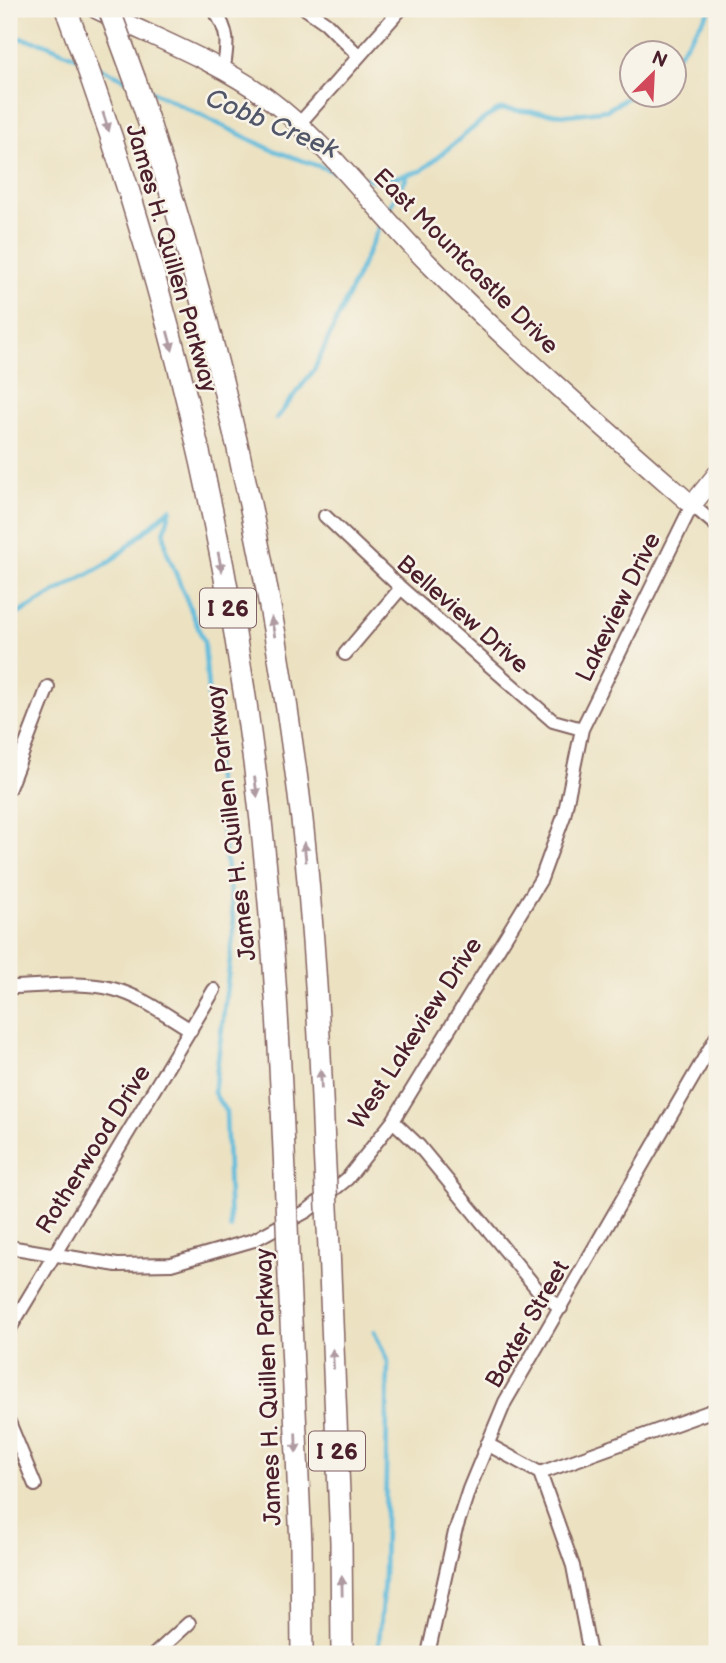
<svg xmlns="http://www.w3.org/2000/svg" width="726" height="1663" font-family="'Balsamiq Sans',sans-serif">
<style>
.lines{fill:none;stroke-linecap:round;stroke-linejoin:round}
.stream{stroke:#5ebbdc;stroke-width:4.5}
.street-casing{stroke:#836360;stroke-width:16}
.secondary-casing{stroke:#836360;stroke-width:21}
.highway-casing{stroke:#836360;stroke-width:24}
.street{stroke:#fff;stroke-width:12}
.secondary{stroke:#fff;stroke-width:18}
.highway{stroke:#fff;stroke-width:21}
.highway-bridge-casing{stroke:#836360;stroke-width:24;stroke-linecap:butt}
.highway-bridge{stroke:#fff;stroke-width:21}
.oneway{fill:#ae9aa0}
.labels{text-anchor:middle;stroke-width:5;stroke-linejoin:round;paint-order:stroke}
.shield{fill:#f7f3e8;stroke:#7e5f64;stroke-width:2}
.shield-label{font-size:23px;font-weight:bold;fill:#4a1f2b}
.street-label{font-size:24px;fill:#4a1f2b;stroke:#f7f3e8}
.water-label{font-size:26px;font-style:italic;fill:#515669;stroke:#f7f3e8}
</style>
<rect width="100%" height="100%" fill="#f7f3e8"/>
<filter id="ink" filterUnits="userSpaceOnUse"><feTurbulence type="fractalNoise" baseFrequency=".0143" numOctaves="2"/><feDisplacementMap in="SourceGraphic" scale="14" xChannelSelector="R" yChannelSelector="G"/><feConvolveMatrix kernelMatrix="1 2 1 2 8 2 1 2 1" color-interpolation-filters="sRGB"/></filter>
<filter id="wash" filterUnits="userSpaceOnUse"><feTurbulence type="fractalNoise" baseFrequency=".00686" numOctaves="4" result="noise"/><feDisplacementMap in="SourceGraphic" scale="28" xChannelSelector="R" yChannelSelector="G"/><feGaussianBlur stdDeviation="1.57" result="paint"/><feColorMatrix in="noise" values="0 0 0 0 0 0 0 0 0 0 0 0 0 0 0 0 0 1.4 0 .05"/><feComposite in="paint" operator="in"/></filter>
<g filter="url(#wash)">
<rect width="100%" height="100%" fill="#ece2c2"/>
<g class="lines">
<!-- stream -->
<path class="stream" d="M9,36L43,43L76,57
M674,60L711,9
M94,65L127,80
M145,88L270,149L338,173
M357,177L379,181L421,171L485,118L501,109L568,115L607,110L633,94
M387,211L407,177
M276,419L314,370L383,219
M171,508L164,533L167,552L204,642L214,762L234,927L214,1093L226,1112L230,1228
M9,619L111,561L169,510
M374,1331L388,1362L384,1579L378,1654"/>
</g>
</g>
<g filter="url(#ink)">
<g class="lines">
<!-- street casing -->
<g class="street-casing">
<path id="street" d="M213,9C230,31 228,45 223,72
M306,9L326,23L359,56
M299,124L401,9
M325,516L401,588L553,721L582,729
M345,654L401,588
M9,788L48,687
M9,987C42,987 80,980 113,989C141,996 166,1015 191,1030
M393,1121L419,1146L538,1290L561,1308
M9,1247L117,1265L171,1264L254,1240L307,1211L347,1179L393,1121L541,879L564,816L582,729L692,505L717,526
M9,1330L214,990
M9,1422L35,1485
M487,1444L540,1473L573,1566L590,1654
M540,1473L717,1409
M155,1654L189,1623
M428,1654L455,1532L469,1489L505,1402L717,1036"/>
</g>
<!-- secondary casing -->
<g class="secondary-casing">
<path id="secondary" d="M96,9C152,37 215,60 266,97C328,143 375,210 429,264C513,349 603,427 692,505L717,474"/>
</g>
<!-- highway casing -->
<g class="highway-casing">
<path id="highway" d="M66,9C164,269 231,545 261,821C274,938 280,1056 285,1173
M135,80C215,320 272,568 302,820C314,929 320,1038 324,1147
M329,1248L341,1542L342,1654
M289,1277L301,1545L302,1654"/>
</g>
<!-- street -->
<use href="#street" class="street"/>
<!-- secondary -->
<use href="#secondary" class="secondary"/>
<!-- highway -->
<use href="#highway" class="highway"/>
<!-- highway-bridge casing -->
<g class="highway-bridge-casing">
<path id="highway-bridge" d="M109,9L135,80
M324,1147L329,1248
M285,1173L289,1277"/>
</g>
<!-- highway-bridge -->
<use href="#highway-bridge" class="highway-bridge"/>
</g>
<!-- one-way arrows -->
<defs><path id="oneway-solid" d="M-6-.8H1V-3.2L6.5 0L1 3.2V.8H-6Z" transform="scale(1.75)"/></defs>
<g class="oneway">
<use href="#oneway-solid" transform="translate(106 122) rotate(72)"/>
<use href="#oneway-solid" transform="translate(170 341) rotate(75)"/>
<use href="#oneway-solid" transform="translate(220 562) rotate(79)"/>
<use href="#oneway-solid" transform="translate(273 627) rotate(-100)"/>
<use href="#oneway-solid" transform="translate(256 787) rotate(82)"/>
<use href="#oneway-solid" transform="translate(305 852) rotate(-96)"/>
<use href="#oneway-solid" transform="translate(321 1079) rotate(-92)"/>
<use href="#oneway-solid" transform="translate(333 1359) rotate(-93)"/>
<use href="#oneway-solid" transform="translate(296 1443) rotate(88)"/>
<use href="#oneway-solid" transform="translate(342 1586) rotate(-91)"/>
</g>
</g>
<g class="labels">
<!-- shield labels -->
<g class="shield">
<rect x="200" y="588.5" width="56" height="39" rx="5"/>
<rect x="309" y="1431.5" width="56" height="39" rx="5"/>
</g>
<g class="shield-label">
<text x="228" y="616">I 26</text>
<text x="337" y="1459">I 26</text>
</g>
<!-- street labels -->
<g class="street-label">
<text transform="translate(172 258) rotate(74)" y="8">James H. Quillen Parkway</text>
<text transform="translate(466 261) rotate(45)" y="8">East Mountcastle Drive</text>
<text transform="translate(618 607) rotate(-64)" y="8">Lakeview Drive</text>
<text transform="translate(463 614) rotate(41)" y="8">Belleview Drive</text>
<text transform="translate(231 823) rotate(-97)" y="8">James H. Quillen Parkway</text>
<text transform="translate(415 1033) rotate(-57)" y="8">West Lakeview Drive</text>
<text transform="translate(93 1149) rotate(-58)" y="8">Rotherwood Drive</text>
<text transform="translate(527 1324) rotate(-60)" y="8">Baxter Street</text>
<text transform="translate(268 1387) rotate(-92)" y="8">James H. Quillen Parkway</text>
</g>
<!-- water labels -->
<g class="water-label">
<text transform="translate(272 123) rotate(23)" y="9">Cobb Creek</text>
</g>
</g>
<!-- margin -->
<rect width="726" height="1663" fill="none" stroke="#f7f3e8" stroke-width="35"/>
<!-- north arrow -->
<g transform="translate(653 74) rotate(24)"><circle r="33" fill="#f7f3e8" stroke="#b29e9c" stroke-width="2"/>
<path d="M0-5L12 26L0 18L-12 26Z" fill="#d1495b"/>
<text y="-10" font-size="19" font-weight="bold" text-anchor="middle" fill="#4a1f2b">N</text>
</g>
</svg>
